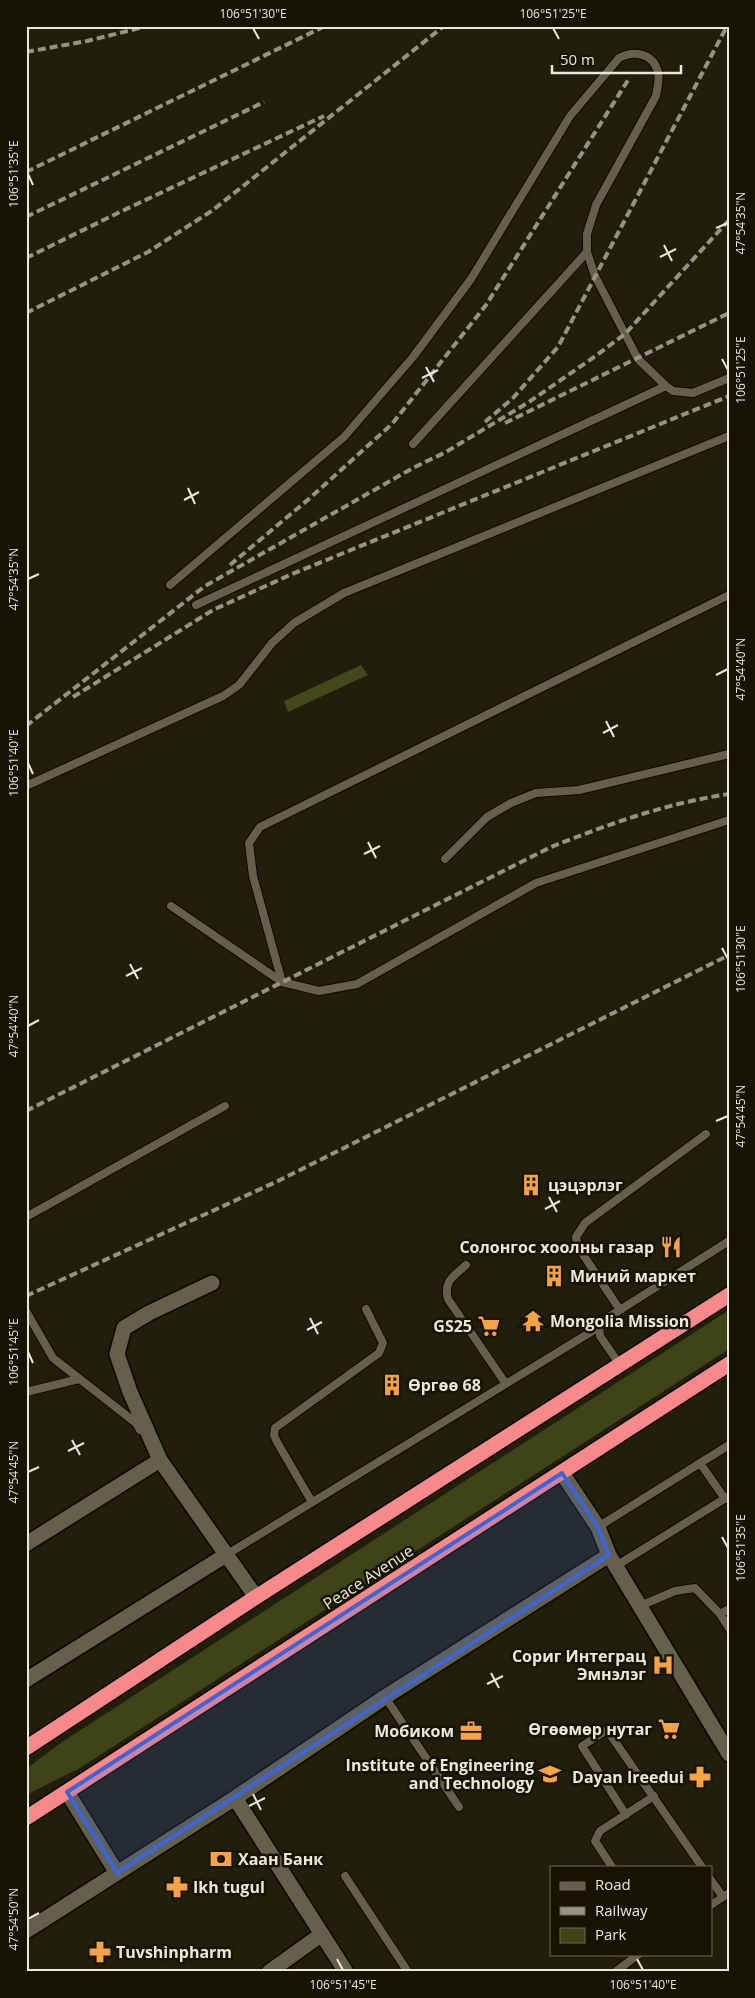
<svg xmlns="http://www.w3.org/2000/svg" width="755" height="1998" font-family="'Open Sans',sans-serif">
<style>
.green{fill:#3e4417}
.forest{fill:#43491a}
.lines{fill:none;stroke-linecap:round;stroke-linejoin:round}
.lane-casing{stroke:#0b0800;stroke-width:10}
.street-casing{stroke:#0b0800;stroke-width:18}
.highway-casing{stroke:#0b0800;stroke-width:18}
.lane{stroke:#64604c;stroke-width:8}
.street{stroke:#64604c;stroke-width:15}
.highway{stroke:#f7898b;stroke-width:15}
.rail{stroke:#959384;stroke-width:4;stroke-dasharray:8 4;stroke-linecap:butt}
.marked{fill:#3c65d9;fill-opacity:0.2;stroke:#3c65d9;stroke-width:4;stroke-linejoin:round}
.ticks{fill:none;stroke:#eae8dd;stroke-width:2}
.labels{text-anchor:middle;stroke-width:5;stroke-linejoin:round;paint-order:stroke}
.poi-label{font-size:16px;font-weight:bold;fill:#eae8dd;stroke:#181404;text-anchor:start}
.street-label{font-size:16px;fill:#eae8dd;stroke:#181404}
.neatline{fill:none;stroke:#eae8dd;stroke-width:2}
.ticks-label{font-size:12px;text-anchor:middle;fill:#eae8dd}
</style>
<rect width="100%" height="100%" fill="#211e0b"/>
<!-- green -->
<path class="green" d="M729,1310V1349L80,1768L26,1795V1769L62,1742Z"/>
<!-- forest -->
<path class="forest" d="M361,665L368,675L288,712L284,701Z"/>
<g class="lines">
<!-- lane casing -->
<g class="lane-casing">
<path id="lane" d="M413,444L587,252
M170,585L344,437L413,357L471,279L570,116L619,58C634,50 653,53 658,72C660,80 657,89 656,96L596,205L587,234V252L595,276L638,359L666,386L673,391L693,393L729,378
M196,605L666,386
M26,786L223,696L239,685L272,643L294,623L344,593L729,436
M445,859L487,817L511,803L536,793L579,790L729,754
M171,906L282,982L319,991L357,984L536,883L729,820
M282,982L253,876L249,843L260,827L729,595
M26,1217L225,1106
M466,1265C454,1276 443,1281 448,1299L506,1384
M620,1310L578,1247L576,1237L585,1223L706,1134
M26,1311L53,1358L136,1423L140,1430
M620,1365L600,1336L599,1327L604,1320L729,1241
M26,1392L79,1379
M700,1463L725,1499
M312,1502L277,1442L274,1435L275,1428L379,1353L383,1343L366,1309
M598,1527L729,1445
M226,1555L599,1327
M616,1566L729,1496
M640,1606L675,1591L695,1588L720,1614L729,1628
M720,1614L729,1609
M385,1697L459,1807
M626,1815L582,1746L607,1730L702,1867
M612,1867L595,1841L600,1831L654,1796
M345,1876L408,1972
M711,1880L723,1897
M711,1905L729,1893
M615,1972L639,1954"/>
</g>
<!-- street casing -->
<g class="street-casing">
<path id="street" d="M212,1283L149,1313L124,1328L117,1354L130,1392L160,1460L256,1597
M562,1473L598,1527L609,1555L729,1754
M26,1544L160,1460
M26,1680L226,1555
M67,1792L117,1873
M235,1798L346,1972
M26,1931L235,1798L385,1697L609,1555
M269,1972L322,1934"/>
</g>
<!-- highway casing -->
<g class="highway-casing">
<path id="highway" d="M26,1748L256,1597L729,1295
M26,1818L729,1364"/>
</g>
<!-- lane -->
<use href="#lane" class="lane"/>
<!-- street -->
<use href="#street" class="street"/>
<!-- highway -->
<use href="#highway" class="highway"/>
<!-- rail -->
<path class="rail" d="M26,52L87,41L148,26
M26,172L325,26
M26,217L264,102
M26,258L120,212L324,116
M26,313L148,252L213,210L444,26
M485,422L513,398L558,347L727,26
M505,423L729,313
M230,565L310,498L392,424L486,305L630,77
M73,697L213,610L292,574L729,396
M26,726L205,586L413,468L446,452L529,402L597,355L625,334L729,220
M26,1111L551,847C609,824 667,803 729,794
M26,1296L278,1181L729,955"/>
</g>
<!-- marked area -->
<path class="marked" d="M562,1473L598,1527L609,1555L117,1873L67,1792Z"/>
<!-- ticks -->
<path class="ticks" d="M253,28L259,39M553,28L559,39M28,174L33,185M716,228L728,223M664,245L672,261M660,257L676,249M722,359L728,370M426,367L434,382M422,378L438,370M188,488L195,504M184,500L199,492M28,579L39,574M716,675L728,669M606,721L614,737M603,733L618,725M28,763L33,774M368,842L376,858M364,854L380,846M722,948L728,959M130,964L138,979M126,976L142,968M28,1026L39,1020M716,1121L728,1116M549,1197L557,1212M545,1209L560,1201M310,1318L318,1334M307,1330L322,1322M28,1352L33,1363M72,1440L80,1455M68,1451L84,1443M28,1472L39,1467M722,1537L728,1548M491,1673L499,1688M487,1684L503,1676M253,1794L261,1810M249,1806L265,1798M28,1919L39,1913M337,1959L343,1970M637,1959L643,1970"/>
<!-- icons -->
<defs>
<g id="building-bare" transform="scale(1.725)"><path d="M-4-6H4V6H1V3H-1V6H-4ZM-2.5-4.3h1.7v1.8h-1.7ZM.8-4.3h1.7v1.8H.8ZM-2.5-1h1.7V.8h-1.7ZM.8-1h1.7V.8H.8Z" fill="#f6a247" stroke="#181404" stroke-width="2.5" paint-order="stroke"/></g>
<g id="restaurant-bare" transform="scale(1.725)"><path d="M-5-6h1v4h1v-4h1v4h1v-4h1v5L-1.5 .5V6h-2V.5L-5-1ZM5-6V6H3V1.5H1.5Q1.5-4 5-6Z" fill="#f6a247" stroke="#181404" stroke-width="2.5" paint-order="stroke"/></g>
<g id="temple-bare" transform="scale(1.725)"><path d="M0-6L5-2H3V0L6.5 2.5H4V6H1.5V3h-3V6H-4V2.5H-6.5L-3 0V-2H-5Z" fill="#f6a247" stroke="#181404" stroke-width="2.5" paint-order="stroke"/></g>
<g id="supermarket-bare" transform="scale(1.725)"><path d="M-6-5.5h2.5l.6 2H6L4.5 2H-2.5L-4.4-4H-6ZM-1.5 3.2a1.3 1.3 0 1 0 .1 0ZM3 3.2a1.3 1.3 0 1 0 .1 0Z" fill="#f6a247" stroke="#181404" stroke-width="2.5" paint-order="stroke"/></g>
<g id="hospital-bare" transform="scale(1.725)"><path d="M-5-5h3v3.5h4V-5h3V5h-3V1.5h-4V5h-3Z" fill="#f6a247" stroke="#181404" stroke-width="2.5" paint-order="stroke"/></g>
<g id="office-bare" transform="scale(1.725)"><path d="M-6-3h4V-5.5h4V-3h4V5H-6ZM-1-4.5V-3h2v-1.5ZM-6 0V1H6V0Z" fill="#f6a247" stroke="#181404" stroke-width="2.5" paint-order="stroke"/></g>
<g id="university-bare" transform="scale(1.725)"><path d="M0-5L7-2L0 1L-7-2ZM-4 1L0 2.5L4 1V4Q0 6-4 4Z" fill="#f6a247" stroke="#181404" stroke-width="2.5" paint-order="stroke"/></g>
<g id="pharmacy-bare" transform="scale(1.725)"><path d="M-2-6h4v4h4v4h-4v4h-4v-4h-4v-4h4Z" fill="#f6a247" stroke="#181404" stroke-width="2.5" paint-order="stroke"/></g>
<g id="bank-bare" transform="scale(1.725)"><path d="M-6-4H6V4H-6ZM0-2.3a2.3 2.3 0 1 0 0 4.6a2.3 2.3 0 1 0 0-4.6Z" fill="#f6a247" stroke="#181404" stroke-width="2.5" paint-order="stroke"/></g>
</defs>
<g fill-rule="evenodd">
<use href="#building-bare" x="531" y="1185"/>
<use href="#restaurant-bare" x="671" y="1247"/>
<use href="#building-bare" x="554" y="1276"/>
<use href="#temple-bare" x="533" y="1321"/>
<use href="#supermarket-bare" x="489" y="1326"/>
<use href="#building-bare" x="392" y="1385"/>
<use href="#hospital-bare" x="663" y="1665"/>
<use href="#supermarket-bare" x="669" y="1729"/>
<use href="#office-bare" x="471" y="1731"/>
<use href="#university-bare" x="550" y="1774"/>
<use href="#pharmacy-bare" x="700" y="1777"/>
<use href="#bank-bare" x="221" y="1859"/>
<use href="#pharmacy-bare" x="177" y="1887"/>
<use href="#pharmacy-bare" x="100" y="1952"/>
</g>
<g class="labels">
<!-- poi labels -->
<g class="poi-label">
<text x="548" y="1191">цэцэрлэг</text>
<text x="654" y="1253" text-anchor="end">Солонгос хоолны газар</text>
<text x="570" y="1282">Миний маркет</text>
<text x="550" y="1327">Mongolia Mission</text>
<text x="472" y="1332" text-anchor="end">GS25</text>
<text x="408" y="1391">Өргөө 68</text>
<text x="646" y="1662" text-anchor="end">Сориг Интеграц<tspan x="646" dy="18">Эмнэлэг</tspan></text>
<text x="652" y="1735" text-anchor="end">Өгөөмөр нутаг</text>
<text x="454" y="1737" text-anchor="end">Мобиком</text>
<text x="534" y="1771" text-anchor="end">Institute of Engineering<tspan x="534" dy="18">and Technology</tspan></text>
<text x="684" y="1783" text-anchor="end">Dayan Ireedui</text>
<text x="238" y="1865">Хаан Банк</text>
<text x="193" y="1893">Ikh tugul</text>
<text x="116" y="1958">Tuvshinpharm</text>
</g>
<!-- street labels -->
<g class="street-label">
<text transform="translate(368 1577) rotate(-33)" y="6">Peace Avenue</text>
</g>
</g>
<!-- border -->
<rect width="755" height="1998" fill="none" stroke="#181404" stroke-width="55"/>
<!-- legend -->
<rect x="550" y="1866" width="162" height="90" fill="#181404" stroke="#6c695b"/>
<rect x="560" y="1882" width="25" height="8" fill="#64604c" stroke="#6c695b"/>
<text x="595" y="1890" font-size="15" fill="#eae8dd">Road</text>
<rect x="560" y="1907" width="25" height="8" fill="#959384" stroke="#6c695b"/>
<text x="595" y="1916" font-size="15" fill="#eae8dd">Railway</text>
<rect x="560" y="1928" width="25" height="15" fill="#3e4417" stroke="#6c695b"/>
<text x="595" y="1940" font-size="15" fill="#eae8dd">Park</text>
<!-- scale -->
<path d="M552 65v8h129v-8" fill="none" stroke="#eae8dd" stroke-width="2.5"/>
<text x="560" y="65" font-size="15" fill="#eae8dd" stroke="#181404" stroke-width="4" paint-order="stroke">50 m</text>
<rect x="28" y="28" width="700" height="1942" class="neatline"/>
<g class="ticks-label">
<text x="253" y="18">106°51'30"E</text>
<text x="553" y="18">106°51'25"E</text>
<text transform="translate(14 174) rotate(-90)" y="4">106°51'35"E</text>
<text transform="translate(741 223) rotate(-90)" y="4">47°54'35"N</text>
<text transform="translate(741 370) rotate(-90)" y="4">106°51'25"E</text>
<text transform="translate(14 579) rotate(-90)" y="4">47°54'35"N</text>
<text transform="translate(741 669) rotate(-90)" y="4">47°54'40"N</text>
<text transform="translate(14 763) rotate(-90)" y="4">106°51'40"E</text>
<text transform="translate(741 959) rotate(-90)" y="4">106°51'30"E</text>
<text transform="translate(14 1026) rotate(-90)" y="4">47°54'40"N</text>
<text transform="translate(741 1116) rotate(-90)" y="4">47°54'45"N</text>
<text transform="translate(14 1352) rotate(-90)" y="4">106°51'45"E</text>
<text transform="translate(14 1472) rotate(-90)" y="4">47°54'45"N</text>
<text transform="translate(741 1548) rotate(-90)" y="4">106°51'35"E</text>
<text transform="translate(14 1919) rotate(-90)" y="4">47°54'50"N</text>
<text x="343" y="1989">106°51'45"E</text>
<text x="643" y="1989">106°51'40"E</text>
</g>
</svg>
